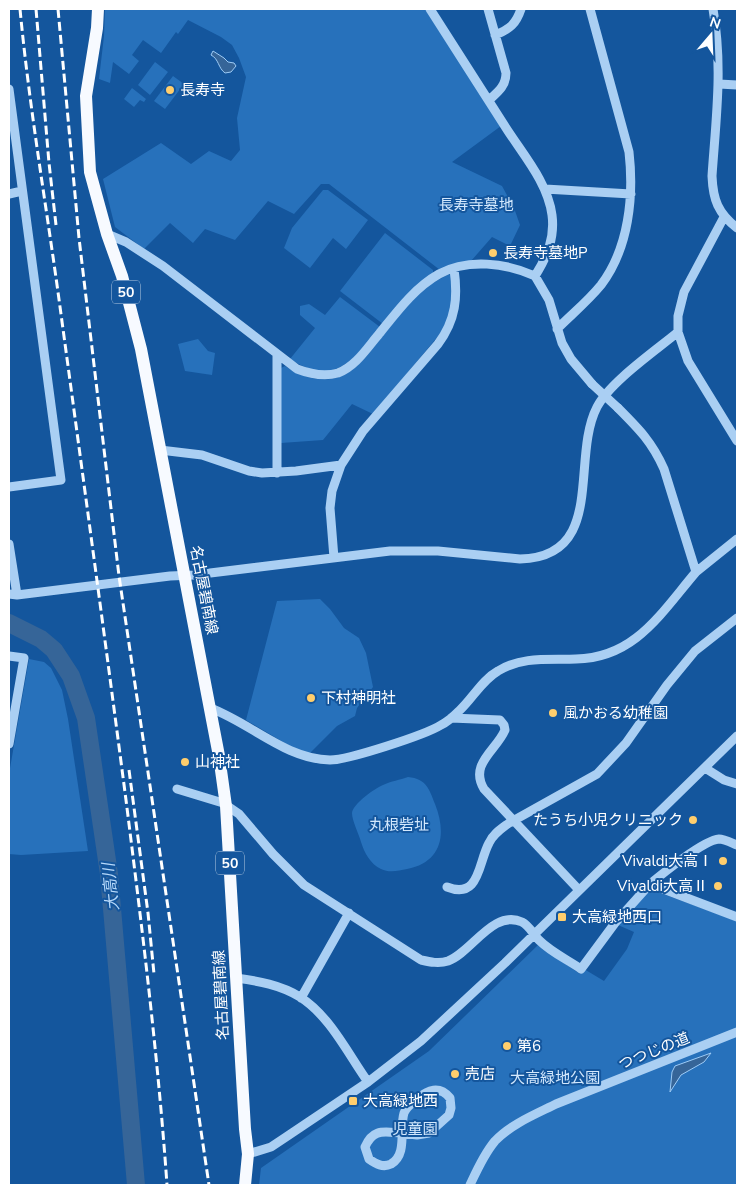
<svg xmlns="http://www.w3.org/2000/svg" width="746" height="1194" font-family="'Nunito Sans','Noto Sans JP',sans-serif">
<style>
.green{fill:#2771bb}
.water{fill:#366598;stroke:#9dcbf6}
.lines{fill:none;stroke-linecap:round;stroke-linejoin:round}
.river{stroke:#366598;stroke-width:18}
.minor{stroke:#aacff3;stroke-width:9}
.major{stroke:#f7faff;stroke-width:12}
.rail{stroke:#fff;stroke-width:3;stroke-dasharray:9 4;stroke-linecap:butt}
.minor-bridge{stroke:#aacff3;stroke-width:9}
.poi-dot{fill:#ffce6d;stroke:#14569d;stroke-width:2}
.labels{text-anchor:middle;stroke-width:4;stroke-linejoin:round;paint-order:stroke}
.shield{fill:#14569d;stroke:#b8cce2;stroke-width:1}
.shield-label{font-size:14px;font-weight:bold;fill:#fff}
.poi-label{font-size:15px;fill:#fff;stroke:#14569d;text-anchor:start}
.park-label{font-size:15px;fill:#d3e8fd;stroke:#14569d}
.street-label{font-size:15px;fill:#fff;stroke:#14569d}
.water-label{font-size:16px;font-style:italic;fill:#b7d9fa;stroke:#14569d}
</style>
<rect width="100%" height="100%" fill="#14569d"/>
<!-- green -->
<path class="green" d="M105,9H425L501,126L452,162L502,186L514,208L520,225L510,246L492,237L471,261L440,270L329,184H321L294,214L268,201L235,240L205,229L193,243L170,223L144,249L115,227L103,179L161,143L191,164L209,151L231,161L240,150L237,118L246,77L239,58L232,45L221,37L188,20L178,34L176,32L161,53L143,40L132,55L139,61L129,74L113,62L110,83L99,79L104,36Z
M155,62L168,72L150,95L138,85Z
M173,76L184,84L165,109L154,101Z
M132,88L146,99L144,102L140,100L134,107L124,99Z
M323,190H328L368,220L346,249L333,238L310,268L284,248L292,228Z
M385,233L433,270V274L383,324L340,291Z
M449,274L453,277L454,288L449,323L373,414L352,404L323,440L281,443V368L285,366C305,380 333,386 353,369C364,361 373,348 382,337C394,322 406,307 419,293L429,285Z
M340,297L380,327C353,360 335,388 290,359L315,328L300,315V306L309,304L325,315Z
M198,339L208,351L215,353L212,375L185,371L178,344Z
M320,599L330,609L344,628L359,638L366,653L373,687L357,708L355,716L337,726L309,754L295,749L246,720L277,601Z
M29,659L44,662L51,668L62,690L68,719L88,851L21,855L9,854V774Z
M408,777C427,779 429,789 435,804C447,834 442,862 407,869C398,871 389,873 381,869C371,865 364,852 361,842C359,834 352,821 352,813C353,804 375,788 383,785C391,781 400,780 408,777Z
M648,890H652L737,921V1185H259L261,1168L429,1051L538,945L580,974L584,969L604,981L627,949L634,932L618,925Z"/>
<!-- water -->
<path class="water" d="M213,51L224,58L228,62L234,63L236,66L231,72L225,73C218,68 219,59 211,55Z
M711,1053L704,1062L681,1075L670,1092L672,1072L675,1066Z"/>
<g class="lines">
<!-- river -->
<path class="river" d="M9,623L41,639L54,650L71,676L86,718L109,874L136,1185"/>
<!-- minor -->
<path class="minor" d="M430,9C456,50 482,90 508,131C525,157 548,184 552,215C555,238 547,257 535,276L549,300L562,343L571,359L592,384
M488,9L506,73C506,86 498,92 489,100
M713,9C723,67 716,118 712,176C713,200 718,213 737,228
M495,35C510,29 516,24 521,9
M719,84L737,85
M9,89L61,480L9,487
M545,189L631,194
M9,194L22,191
M107,234L126,242L163,266L297,369C310,374 324,377 338,373C356,366 367,348 379,334C396,313 414,288 439,274C468,258 506,263 535,276
M557,329C572,314 588,301 601,285C629,248 634,196 629,152L590,9
M678,332L688,361L737,441
M160,450L202,455L249,471L262,473L296,471L341,465
M277,473V356
M9,544L17,595
M334,558L330,508L332,491L341,465L363,431L438,344C456,320 458,297 454,269
M696,572L737,539
M9,594L17,595L170,576L194,575L390,551H438L520,559C607,557 570,459 597,407C610,382 655,351 678,332V316L684,292L724,217
M9,656L24,658L9,744
M210,708C251,723 285,759 330,760C348,760 425,735 441,725C447,722 454,716 459,711C473,698 482,680 498,671C522,656 550,660 576,659C635,658 661,613 696,572L664,469C652,442 639,429 618,408
M451,718L500,720L504,725L505,730C496,751 469,764 484,789L579,890
M705,768L724,780L737,784
M177,789L223,803L239,814L273,854L304,885L421,960C430,962 439,964 448,961C472,952 493,909 522,922C530,926 533,935 540,941C551,952 568,960 581,969L615,923L650,884
M737,845C732,843 724,839 719,839C704,840 662,874 650,884L737,917
M447,887C480,900 478,863 489,843C493,834 501,829 509,823L597,774L626,743L667,685L695,651L737,618
M236,978C258,981 281,985 300,997C330,1016 348,1054 368,1082
M301,998L349,913
M401,1133C384,1132 373,1128 365,1147L369,1159C376,1164 383,1168 391,1164C408,1154 399,1129 404,1113C406,1107 412,1103 417,1099C428,1090 439,1085 450,1098L451,1108L449,1115L429,1133L417,1135L401,1133
M248,1154L271,1147L286,1137L368,1082L421,1041L505,963L737,736
M470,1185C477,1170 484,1154 495,1141C511,1124 536,1114 556,1104L737,1032"/>
<!-- major -->
<path class="major" d="M98,9L97,28L86,96L90,172L107,234L122,276L141,349L219,756L226,806L245,1129L248,1154L245,1185"/>
<!-- rail -->
<path class="rail" d="M20,9C29,104 45,198 58,292C81,462 104,631 126,800C142,928 158,1056 167,1185
M36,9L49,163L56,225
M58,9L79,238L119,576L209,1185
M129,770L148,913L154,974"/>
<!-- minor-bridge -->
<path class="minor-bridge" d="M592,384L618,408"/>
</g>
<!-- markers -->
<g class="poi-dot">
<circle cx="170" cy="90" r="5"/>
<circle cx="493" cy="253" r="5"/>
<circle cx="311" cy="698" r="5"/>
<circle cx="553" cy="713" r="5"/>
<circle cx="185" cy="762" r="5"/>
<circle cx="693" cy="820" r="5"/>
<circle cx="723" cy="861" r="5"/>
<circle cx="718" cy="886" r="5"/>
<rect x="557" y="912" width="10" height="10" rx="2.5"/>
<circle cx="507" cy="1046" r="5"/>
<circle cx="455" cy="1074" r="5"/>
<rect x="348" y="1096" width="10" height="10" rx="2.5"/>
</g>
<g class="labels">
<!-- shield labels -->
<g class="shield">
<rect x="112" y="280.5" width="28" height="23" rx="4"/>
<rect x="216" y="851.5" width="28" height="23" rx="4"/>
</g>
<g class="shield-label">
<text x="126" y="297">50</text>
<text x="230" y="868">50</text>
</g>
<!-- poi labels -->
<g class="poi-label">
<text x="180" y="95">長寿寺</text>
<text x="503" y="258">長寿寺墓地P</text>
<text x="321" y="703">下村神明社</text>
<text x="563" y="718">風かおる幼稚園</text>
<text x="195" y="767">山神社</text>
<text x="683" y="825" text-anchor="end">たうち小児クリニック</text>
<text x="713" y="866" text-anchor="end">Vivaldi大高Ⅰ</text>
<text x="708" y="891" text-anchor="end">Vivaldi大高Ⅱ</text>
<text x="572" y="922">大高緑地西口</text>
<text x="517" y="1051">第6</text>
<text x="465" y="1079">売店</text>
<text x="363" y="1106">大高緑地西</text>
</g>
<!-- park labels -->
<g class="park-label">
<text x="476" y="210">長寿寺墓地</text>
<text x="399" y="830">丸根砦址</text>
<text x="555" y="1083">大高緑地公園</text>
<text x="415" y="1134">児童園</text>
</g>
<!-- street labels -->
<g class="street-label">
<text transform="translate(204 590) rotate(79)" y="5">名古屋碧南線</text>
<text transform="translate(221 995) rotate(-93)" y="5">名古屋碧南線</text>
<text transform="translate(654 1051) rotate(-22)" y="5">つつじの道</text>
</g>
<!-- water labels -->
<g class="water-label">
<text transform="translate(110 887) rotate(-96)" y="6">大高川</text>
</g>
</g>
<!-- border -->
<rect width="746" height="1194" fill="none" stroke="#ffffff" stroke-width="20"/>
<!-- north arrow -->
<g transform="translate(711 35) rotate(19)" stroke="#14569d" stroke-width="4" paint-order="stroke">
<path d="M0-4L9 19L0 12L-9 19Z" fill="#ffffff"/>
<text y="-8" font-size="14" font-weight="bold" text-anchor="middle" fill="#ffffff">N</text>
</g>
</svg>
